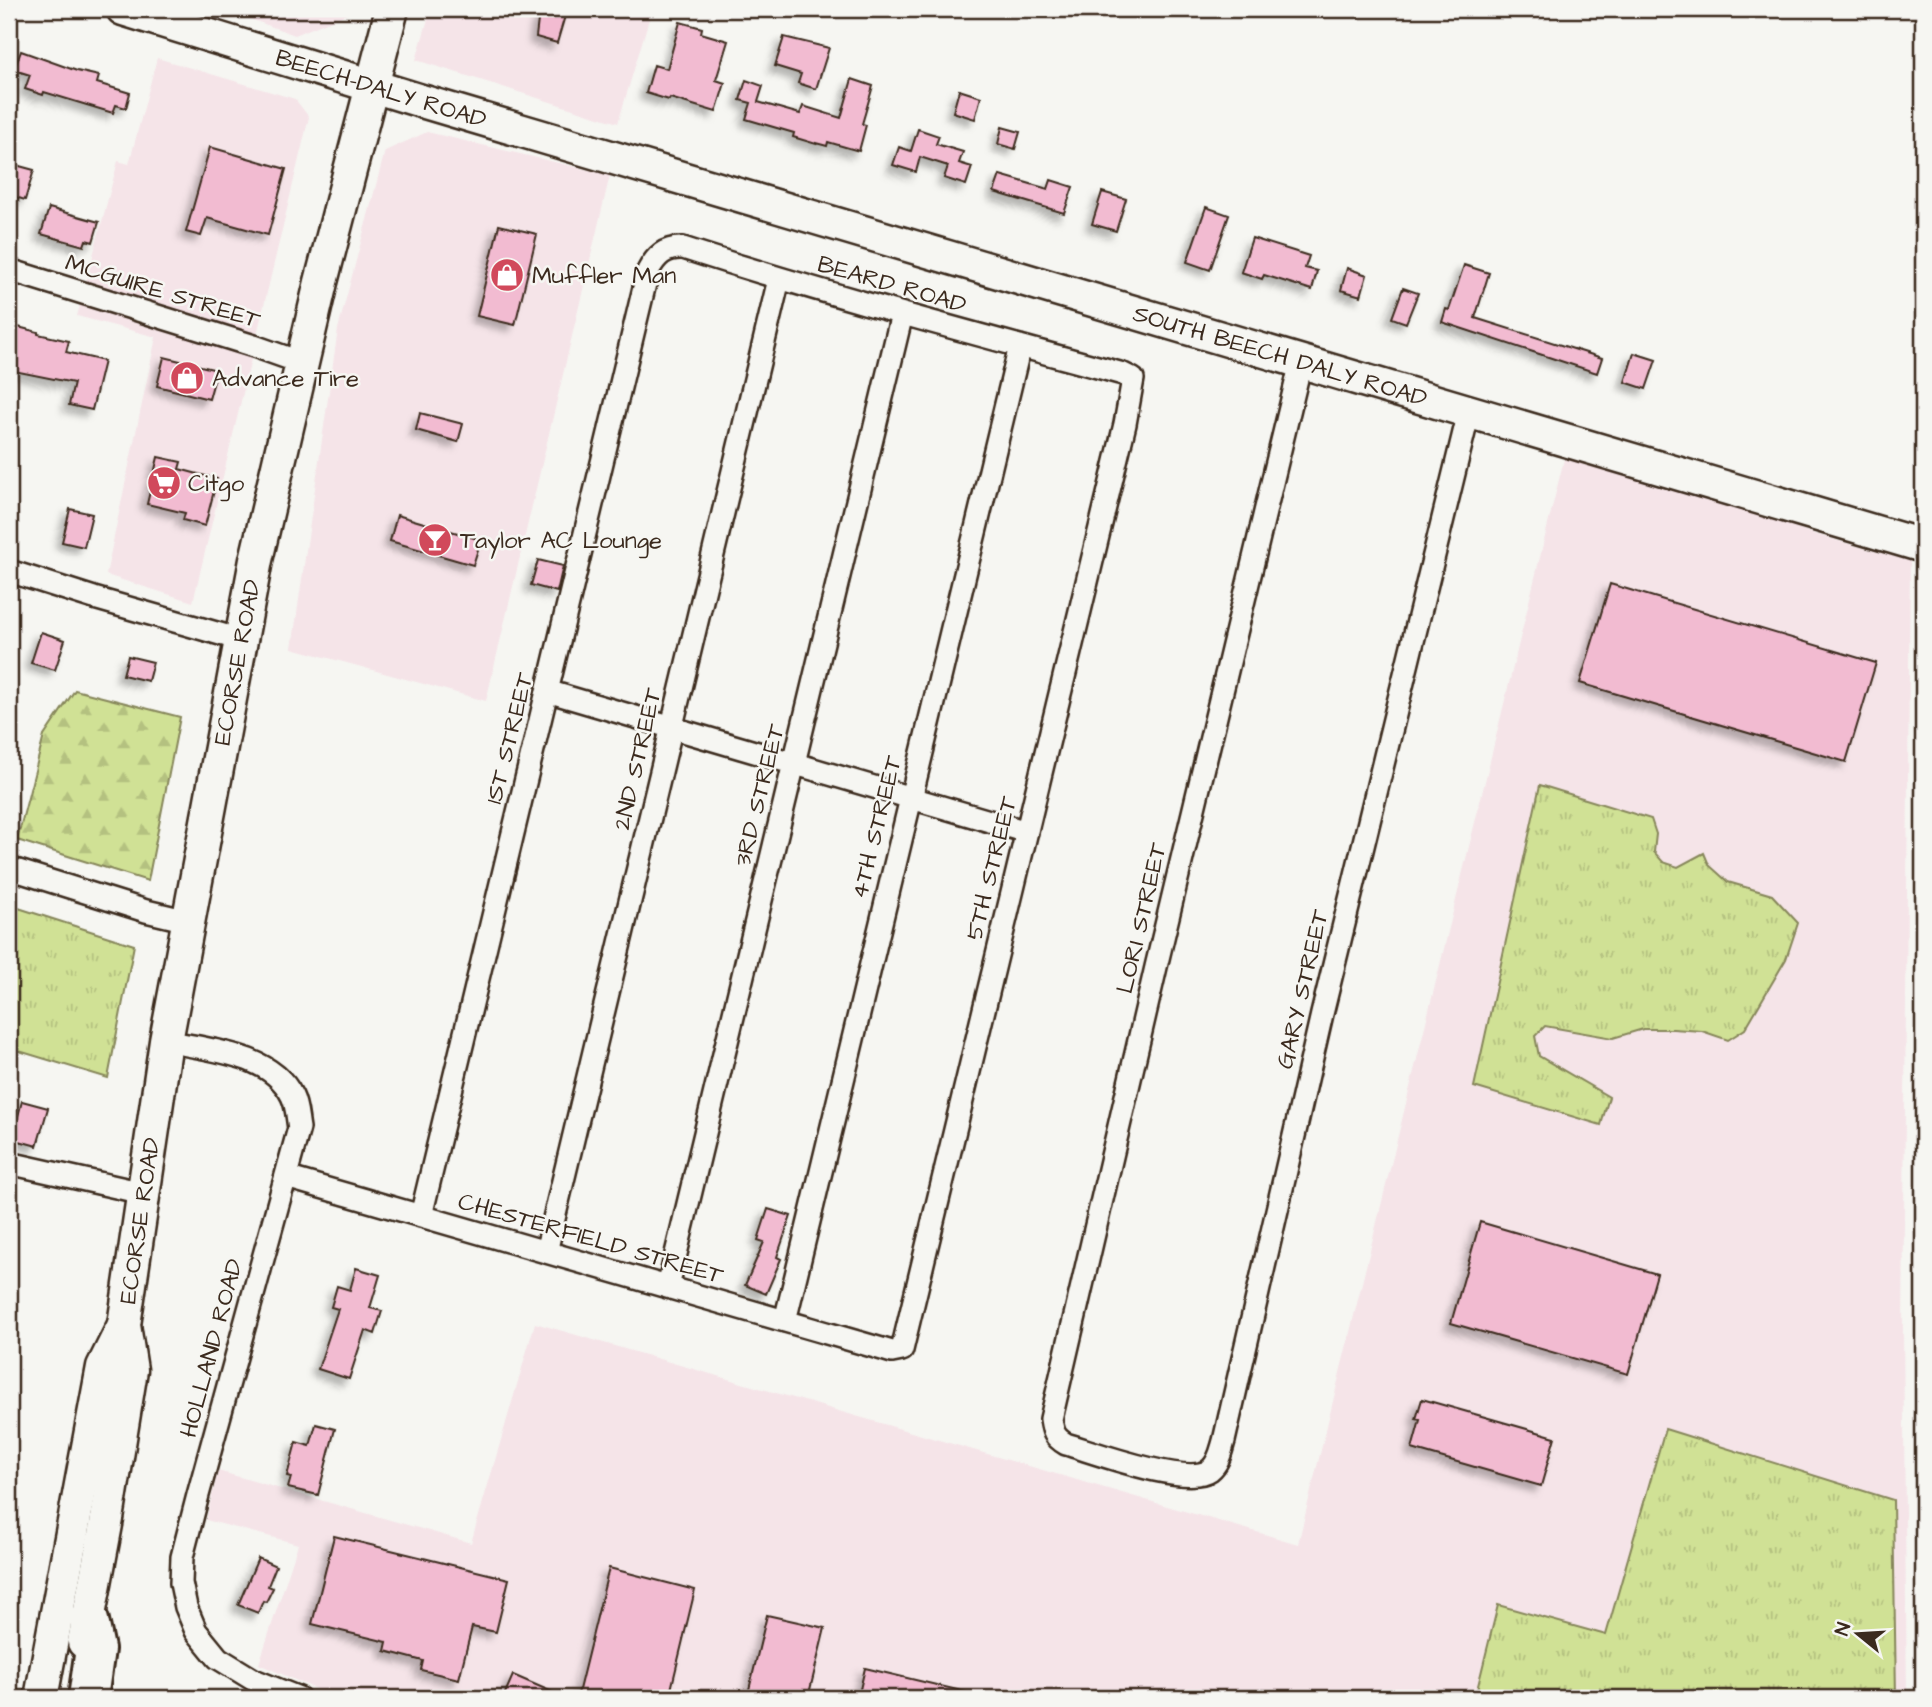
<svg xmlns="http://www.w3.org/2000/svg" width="1932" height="1707" font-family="'Architects Daughter',sans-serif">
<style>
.built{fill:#f5e4e8}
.grass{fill:url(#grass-tufts);stroke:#86865a;stroke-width:2}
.forest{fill:url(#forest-firs);stroke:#86865a;stroke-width:2}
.building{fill:#f2bbd1;stroke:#3b2a1e;stroke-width:2;filter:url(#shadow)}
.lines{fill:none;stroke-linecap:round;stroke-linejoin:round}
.street-casing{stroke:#3b2a1e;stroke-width:26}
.secondary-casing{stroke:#3b2a1e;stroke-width:37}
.highway-casing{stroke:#3b2a1e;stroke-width:44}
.street{stroke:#f6f6f2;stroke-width:21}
.secondary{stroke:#f6f6f2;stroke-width:32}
.highway{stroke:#f6f6f2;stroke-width:38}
.labels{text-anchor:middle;stroke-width:5;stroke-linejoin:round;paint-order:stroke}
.street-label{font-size:24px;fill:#3b2a1e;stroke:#f6f6f2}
.poi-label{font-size:24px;fill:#3b2a1e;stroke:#f6f6f2;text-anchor:start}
</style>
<defs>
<pattern id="grass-tufts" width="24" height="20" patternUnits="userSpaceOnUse" patternTransform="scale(1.75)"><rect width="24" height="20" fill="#d0e195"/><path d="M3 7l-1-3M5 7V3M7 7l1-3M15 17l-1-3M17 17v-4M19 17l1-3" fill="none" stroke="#b4c180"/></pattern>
<pattern id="forest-firs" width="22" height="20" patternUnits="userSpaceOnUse" patternTransform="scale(1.75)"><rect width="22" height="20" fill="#d0e195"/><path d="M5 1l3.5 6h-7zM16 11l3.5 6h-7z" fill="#b4c180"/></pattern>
<filter id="shadow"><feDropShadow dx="-6" dy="6" stdDeviation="3.5" flood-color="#0004"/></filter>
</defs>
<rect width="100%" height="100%" fill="#f6f6f2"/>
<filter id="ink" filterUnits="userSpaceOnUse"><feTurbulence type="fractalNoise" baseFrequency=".0143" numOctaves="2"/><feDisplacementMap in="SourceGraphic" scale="14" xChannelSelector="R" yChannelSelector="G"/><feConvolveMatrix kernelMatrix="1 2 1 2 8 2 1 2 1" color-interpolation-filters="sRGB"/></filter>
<g filter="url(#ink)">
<!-- built -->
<path class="built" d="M222,9H355L354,11L295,35Z
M431,9H652L618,123L416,60Z
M157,58L295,99L309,117L193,602L106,575L156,337L77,316L118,161L129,164Z
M427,132L610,175L486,701L292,648L338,329L385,151Z
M1566,451L1665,480L1814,534L1910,561L1903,1330L1907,1698H336L259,1664L298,1544L206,1520L218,1471L471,1543L535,1323L1298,1544Z"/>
<!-- grass -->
<path class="grass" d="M1540,785L1651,819L1656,834L1654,852L1663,862L1678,867L1704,853L1709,865L1728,882L1772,895L1798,923L1786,959L1745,1029L1728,1040L1702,1031L1673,1029H1643L1613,1038L1545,1026L1535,1036L1539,1056L1609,1097L1601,1125L1474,1087Z
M9,905L134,945L108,1078L9,1048Z
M1665,1429L1893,1500L1896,1698H1475L1498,1605L1606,1635Z"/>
<!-- forest -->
<path class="forest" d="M75,690L180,717L148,881L17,840L44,736Z"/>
<!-- building -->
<path class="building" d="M544,9H567L557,43L536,37L538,20Z
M680,22L702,28L701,33L728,41L716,80L725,83L716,112L670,98L669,100L646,93L654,65L667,69Z
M784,37L829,48L816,89L798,83L801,74L775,66Z
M21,51L77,71L99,76L97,83L130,93L126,108L116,105L113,113L44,92L43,95L25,89L30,75L14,70Z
M852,79L873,86L862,124L866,125L859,151L828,142L827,146L816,143V144L793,137L794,133L746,119L751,103L740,100L746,80L763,86L758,102L800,114L803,106L841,118Z
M959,90L981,97L975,119L953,112Z
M1002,127L1020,132L1015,149L998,144Z
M918,129L939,136L936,144L963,152L959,163L972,167L966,185L944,178L948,166L920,157L916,172L893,165L899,147L911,151Z
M210,147L286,169L268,235L207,218L201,236L186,232Z
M12,164L34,170L25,200L9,195V177Z
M1000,175L1048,189L1051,180L1073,187L1064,213L994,192Z
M1102,192L1126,199L1116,231L1092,224Z
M1206,207L1229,215L1210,270L1187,262Z
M49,208L99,222L93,242L86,240L84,246L41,234Z
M499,225L537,234L515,325L477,316Z
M1252,238L1309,256L1305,268L1317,271L1312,290L1264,275L1262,279L1241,272Z
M1464,265L1489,273L1475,318L1602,358L1597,373L1442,322L1446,309L1449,310Z
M1347,268L1367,275L1361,296L1341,290Z
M1403,288L1418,293L1406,323L1392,318Z
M14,326L38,332V334L69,341L66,352L104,361L92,410L69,405L74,383L9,370V347Z
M1634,353L1656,360L1646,389L1625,382Z
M164,357L217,370L209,399L157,386Z
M420,413L463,424L458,442L416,430Z
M158,457L181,462L179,469L217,479L205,526L183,520L185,513L147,504Z
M70,509L92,514L84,547L62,542Z
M397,515L481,540L473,565L390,541Z
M538,560L563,566L557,592L531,585Z
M1610,584L1876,663L1846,762L1580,683Z
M41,632L65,640L55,670L31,663Z
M128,656L153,662L148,681L123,675Z
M22,1101L48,1108L37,1146L12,1139Z
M768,1209L791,1216L777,1257L781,1259L766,1294L745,1285L764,1242L758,1240Z
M1480,1222L1657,1274L1628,1374L1451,1323Z
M356,1268L380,1275L370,1308L382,1311L375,1334L365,1330L349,1379L318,1369L338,1309L331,1307L337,1286L350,1290Z
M1422,1399L1555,1437L1541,1486L1412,1449L1420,1420L1416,1419Z
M316,1424L335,1429L318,1495L288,1488L291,1477L287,1476L296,1442L310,1446Z
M334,1536L509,1579L496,1632L472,1627L459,1679L421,1670L423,1661L385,1651L387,1642L312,1624Z
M258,1558L276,1566L268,1586L273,1588L266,1602L263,1601L258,1613L238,1605Z
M609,1568L695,1590L669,1698H577Z
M767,1615L825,1628L808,1698H747Z
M865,1668L966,1692V1698H858Z
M513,1675L566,1698H503Z"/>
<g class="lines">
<!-- street casing -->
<g class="street-casing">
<path id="street" d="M9,270L254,346L302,363
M1301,362L1156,967L1051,1419C1053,1432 1054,1437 1066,1444C1094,1452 1187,1487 1210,1470C1219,1463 1221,1451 1224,1441L1322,1014L1469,412
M9,571L94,598L241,640
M547,691L1027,832
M9,868L146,911L188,921
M166,1041C208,1050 271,1053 292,1096C297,1106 297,1117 299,1128L198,1495L182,1557L181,1583L186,1607L196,1631L218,1658L254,1680L299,1698
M9,1163L143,1193
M286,1177L882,1349L892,1352L902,1350L1125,424L1133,379L1123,374C976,334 828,295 683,248C665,247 656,256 648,271L421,1216
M546,1252L779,279
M668,1287L902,314
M785,1321L1020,346"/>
</g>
<!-- secondary casing -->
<g class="secondary-casing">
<g id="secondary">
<path id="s1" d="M123,9L418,100L1923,546"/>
<path id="s2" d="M84,1642L107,1519L131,1370L124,1325L166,1041L256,560L321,282L392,9"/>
<path d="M41,1698L103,1367L124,1325"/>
</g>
</g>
<!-- highway casing -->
<g class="highway-casing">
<path id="highway" d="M88,1698L95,1649L89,1621"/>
</g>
<!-- street -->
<use href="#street" class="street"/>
<!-- secondary -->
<use href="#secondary" class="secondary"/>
<!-- highway -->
<use href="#highway" class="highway"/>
</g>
</g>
<!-- icons -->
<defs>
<g id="shop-disc" transform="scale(1.75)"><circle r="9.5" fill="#d1495b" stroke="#f6f6f2"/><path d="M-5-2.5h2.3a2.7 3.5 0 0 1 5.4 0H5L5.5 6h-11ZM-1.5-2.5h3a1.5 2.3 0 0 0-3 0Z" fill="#fff"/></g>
<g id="supermarket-disc" transform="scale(1.75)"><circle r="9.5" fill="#d1495b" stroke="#f6f6f2"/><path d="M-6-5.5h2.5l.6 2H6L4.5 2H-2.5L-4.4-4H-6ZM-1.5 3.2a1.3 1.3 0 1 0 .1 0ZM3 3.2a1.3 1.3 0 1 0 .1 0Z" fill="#fff"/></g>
<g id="bar-disc" transform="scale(1.75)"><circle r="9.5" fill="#d1495b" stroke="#f6f6f2"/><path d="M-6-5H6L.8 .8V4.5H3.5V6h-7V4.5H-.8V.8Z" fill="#fff"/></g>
</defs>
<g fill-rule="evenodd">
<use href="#shop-disc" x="507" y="275"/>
<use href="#shop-disc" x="187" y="378"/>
<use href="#supermarket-disc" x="164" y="483"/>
<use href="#bar-disc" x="435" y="540"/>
</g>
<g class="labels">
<!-- street labels -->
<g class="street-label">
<text dy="8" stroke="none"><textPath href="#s1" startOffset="270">BEECH-DALY ROAD</textPath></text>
<text transform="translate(892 284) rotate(16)" y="8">BEARD ROAD</text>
<text transform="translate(163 291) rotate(17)" y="8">MCGUIRE STREET</text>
<text dy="8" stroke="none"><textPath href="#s1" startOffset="1208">SOUTH BEECH DALY ROAD</textPath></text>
<text dy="8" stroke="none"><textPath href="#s2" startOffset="994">ECORSE ROAD</textPath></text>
<text transform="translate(509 738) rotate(-76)" y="8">1ST STREET</text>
<text transform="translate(637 759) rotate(-77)" y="8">2ND STREET</text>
<text transform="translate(759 795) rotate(-76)" y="8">3RD STREET</text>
<text transform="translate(876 827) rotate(-76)" y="8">4TH STREET</text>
<text transform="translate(991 868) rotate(-76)" y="8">5TH STREET</text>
<text transform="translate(1141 918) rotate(-77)" y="8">LORI STREET</text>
<text transform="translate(1302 989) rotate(-77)" y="8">GARY STREET</text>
<text dy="8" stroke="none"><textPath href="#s2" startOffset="427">ECORSE ROAD</textPath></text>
<text transform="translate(591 1238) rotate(16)" y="8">CHESTERFIELD STREET</text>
<text transform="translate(211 1348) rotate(-75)" y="8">HOLLAND ROAD</text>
</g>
<!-- poi labels -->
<g class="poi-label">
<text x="532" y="283">Muffler Man</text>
<text x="212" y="386">Advance Tire</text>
<text x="188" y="491">Citgo</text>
<text x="460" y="548">Taylor AC Lounge</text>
</g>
</g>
<!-- margin -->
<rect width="1932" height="1707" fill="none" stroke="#f6f6f2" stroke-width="35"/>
<rect x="18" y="18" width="1897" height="1672" fill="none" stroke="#3b2a1e" stroke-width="2.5" filter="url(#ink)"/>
<!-- north arrow -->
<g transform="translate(1858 1634) rotate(288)" stroke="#f6f6f2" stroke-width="5" paint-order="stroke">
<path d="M0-5L12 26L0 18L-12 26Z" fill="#3b2a1e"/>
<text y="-10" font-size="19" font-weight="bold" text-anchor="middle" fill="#3b2a1e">N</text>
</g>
</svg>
